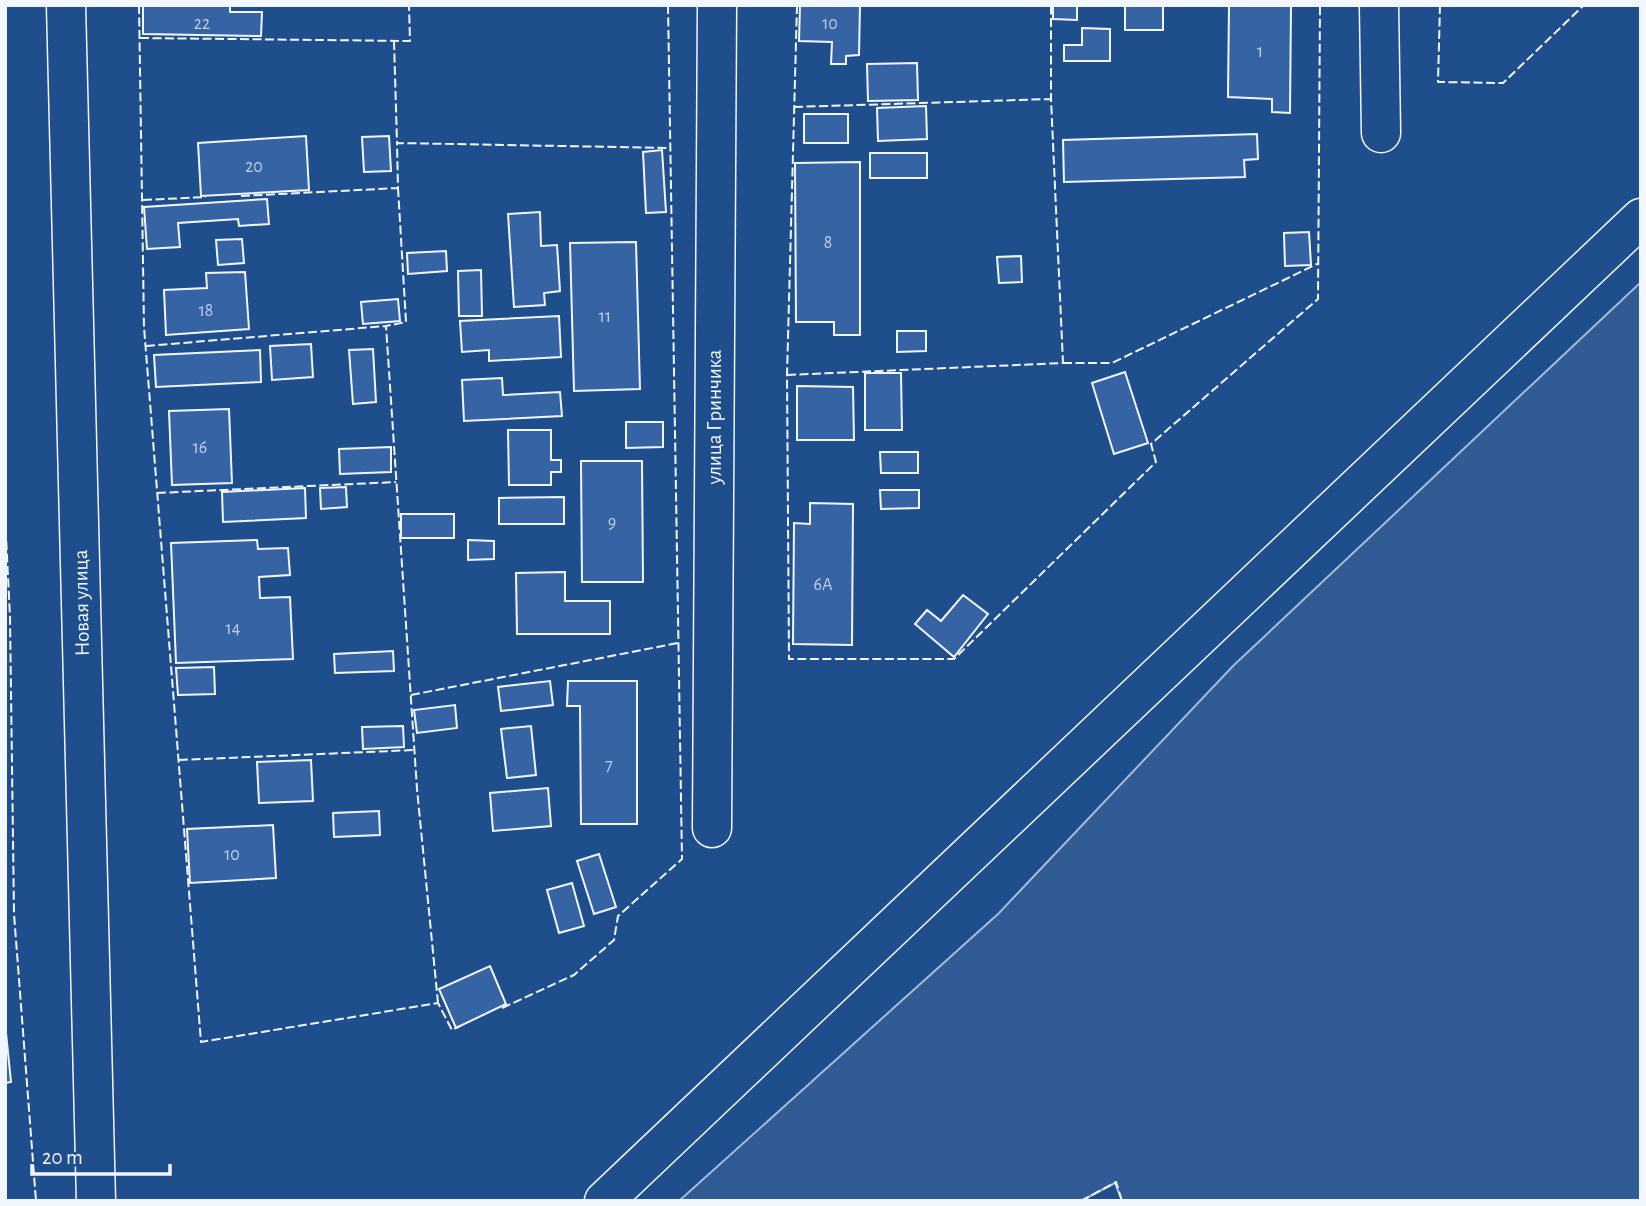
<svg xmlns="http://www.w3.org/2000/svg" width="1646" height="1206" font-family="'Alegreya Sans',sans-serif">
<style>
.built{fill:#305b95;stroke:#a8bbd7;stroke-width:2}
.building{fill:#3563a3;stroke:#f2f6ff;stroke-width:2}
.lines{fill:none;stroke-linecap:round;stroke-linejoin:round}
.minor-casing{stroke:#f2f6ff;stroke-width:41}
.minor{stroke:#1f4e8c;stroke-width:38}
.fence{stroke:#f2f6ff;stroke-width:2;stroke-dasharray:9 3.5;stroke-linecap:butt}
.labels{text-anchor:middle;stroke-width:5;stroke-linejoin:round;paint-order:stroke}
.number-label{font-size:18px;fill:#c3d1e8}
.street-label{font-size:21px;fill:#f2f6ff;stroke:#1f4e8c}
</style>
<rect width="100%" height="100%" fill="#1f4e8c"/>
<!-- built -->
<path class="built" d="M1641,282V1201H1122L1115,1183L1081,1201H679L998,914L1233,666Z"/>
<!-- building -->
<path class="building" d="M143,5H230V12H262L261,36L143,34Z
M800,5H860L859,55L846,56V64H831L832,42L799,41Z
M1053,5H1077V20L1053,19Z
M1125,5H1163V30H1125Z
M1229,5H1291L1290,113L1272,112V99L1228,97Z
M1082,28L1110,29V61H1064V45H1082Z
M917,63L918,100L868,101L867,64Z
M926,106L927,139L878,141L877,108Z
M804,114H848V143H804Z
M1257,134L1258,159L1244,160L1245,177L1064,182L1063,140Z
M306,136L309,190L201,196L198,143Z
M389,136L391,171L364,172L362,137Z
M662,150L666,212L646,213L643,152Z
M870,153H927V178H870Z
M860,162V335H834V322H796L795,163Z
M267,199L269,224L239,226L238,219L178,223L180,247L147,249L144,207Z
M540,212L541,246L557,245L560,291L544,293L545,305L514,307L508,214Z
M1309,232L1311,265L1285,266L1284,233Z
M242,239L244,263L218,265L216,240Z
M636,242L640,389L574,391L570,243Z
M446,251L447,271L408,274L407,253Z
M1021,256L1022,282L999,283L997,257Z
M481,270L482,316H459L458,271Z
M245,272L249,329L166,335L164,290L207,288L206,273Z
M398,299L400,321L363,324L361,302Z
M559,316L561,357L489,361V350L462,352L460,321Z
M897,331H926V351L897,352Z
M311,344L313,377L272,380L270,346Z
M373,349L376,402L353,404L349,350Z
M260,350L261,382L156,387L154,355Z
M1125,372L1148,443L1114,454L1092,383Z
M865,373H901L902,430H865Z
M502,378L503,395L560,392L562,416L464,421L462,380Z
M797,386L853,387L854,440H797Z
M229,409L232,483L172,485L169,411Z
M626,422H663V447L626,448Z
M508,430H551V460H561V472H551V485H509Z
M391,447V472L340,474L339,449Z
M880,452H918V473H881Z
M581,461H642L643,582H582Z
M346,487L347,507L321,509L320,488Z
M305,488L306,518L223,522L222,492Z
M880,490H919V508L881,509Z
M564,497V524H499V498Z
M810,503L853,504L852,645L793,644L794,523L810,524Z
M401,514H454V538H401Z
M257,540L258,549L288,548L290,575L259,577L260,598L290,597L293,659L176,663L171,543Z
M468,540L494,541V559L468,560Z
M565,572V601H610V634H517L516,573Z
M963,595L988,614L954,657L915,624L927,610L941,621Z
M393,651L394,671L335,673L334,654Z
M214,667L215,694L178,695L176,668Z
M550,681L553,705L501,711L498,687Z
M568,681H637V824H581L580,706H567Z
M455,705L457,728L417,733L414,710Z
M403,726L404,747L363,749L362,727Z
M531,726L536,775L507,778L501,729Z
M311,760L313,801L259,803L257,762Z
M548,788L551,826L493,831L490,793Z
M379,811L380,835L334,837L333,813Z
M273,825L276,878L190,883L187,829Z
M599,854L616,907L594,914L577,861Z
M572,883L584,926L559,933L547,890Z
M490,966L506,1004L456,1028L439,989Z
M5,1023L11,1082L5,1083Z"/>
<g class="lines">
<!-- minor casing -->
<g class="minor-casing">
<path id="minor" d="M66,5L96,1201
M1379,5L1381,133
M712,828L717,5
M604,1201L1641,218"/>
</g>
<!-- minor -->
<use href="#minor" class="minor"/>
<!-- fence -->
<path class="fence" d="M139,5L144,327L201,1042L438,1003L452,1030L460,1026
M797,5L787,375L789,659H954L1156,462L1151,444L1318,299L1320,5
M1440,5L1438,82L1503,83L1584,5
M140,38L410,41L409,5
M394,41L397,143L671,148
M794,107L1051,99
M398,188L406,322L386,326L417,789L438,1003
M241,196L398,188L397,143
M143,200L206,197
M146,346L386,326
M1063,363H1112L1319,263
M787,375L1063,363L1051,99V5
M157,493L396,482
M5,516L10,617L14,914L36,1201
M411,695L678,643
M179,760L415,750
M502,1008L574,975L614,940L618,916L682,859L668,5
M1081,1201L1116,1182L1122,1201"/>
</g>
<g class="labels">
<!-- number labels -->
<g class="number-label">
<text x="202" y="29">22</text>
<text x="830" y="29">10</text>
<text x="1260" y="57">1</text>
<text x="254" y="172">20</text>
<text x="828" y="248">8</text>
<text x="206" y="316">18</text>
<text x="605" y="322">11</text>
<text x="200" y="453">16</text>
<text x="612" y="528">9</text>
<text x="823" y="590">6А</text>
<text x="233" y="634">14</text>
<text x="609" y="771">7</text>
<text x="232" y="860">10</text>
</g>
<!-- street labels -->
<g class="street-label">
<text transform="translate(714 417) rotate(-90)" y="7">улица Гринчика</text>
<text transform="translate(81 603) rotate(-91)" y="7">Новая улица</text>
</g>
</g>
<!-- border -->
<rect width="1646" height="1206" fill="none" stroke="#f2f6ff" stroke-width="14"/>
<!-- scale -->
<path d="M32 1164v10h138v-10" fill="none" stroke="#f2f6ff" stroke-width="3.5"/>
<text x="42" y="1164" font-size="21" fill="#f2f6ff" stroke="#1f4e8c" stroke-width="5" paint-order="stroke">20 m</text>
</svg>
